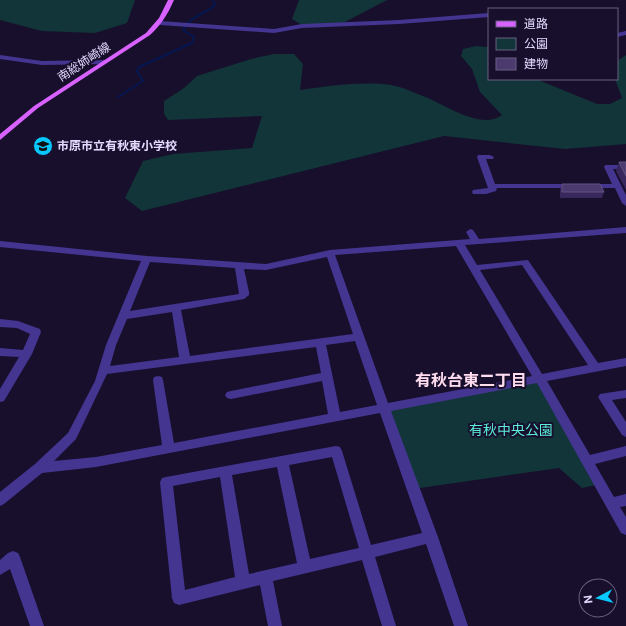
<svg xmlns="http://www.w3.org/2000/svg" width="626" height="626" font-family="Inter,'Noto Sans JP',sans-serif">
<style>
.green{fill:#113538}
.lines{fill:none;stroke-linecap:round;stroke-linejoin:round}
.stream{stroke:#051750;stroke-width:2}
.minor{fill:#443591;fill-rule:evenodd}
.major{fill:#d762ff;fill-rule:evenodd}
.wall{fill:#38275c}
.building{fill:#4a3a6e;stroke:#625384}
.labels{text-anchor:middle;stroke-width:4;stroke-linejoin:round;paint-order:stroke}
.far-street-label{font-size:12px;fill:#e3dbff;stroke:#180f2d}
.far-poi-label{font-size:12px;font-weight:bold;fill:#e3dbff;stroke:#180f2d;text-anchor:start}
.park-label{font-size:14px;fill:#5aecd9;stroke:#180f2d}
.quarter-label{font-size:16px;font-weight:bold;fill:#ffddef;stroke:#180f2d}
</style>
<rect width="100%" height="100%" fill="#180f2d"/>
<!-- green -->
<path class="green" d="M0,0H135L127,23L95,33L42,31L0,20Z
M299,0H387L343,23L302,25L292,19Z
M476,46L489,47V79H536L597,104H610L622,98L615,79H617V61L626,55V144L565,149L444,136L142,211L125,198L143,161L173,154L252,148L262,116L168,120L164,114V101L184,88L197,76L251,59L274,54H294L303,64L300,90C330,86 361,81 391,85C402,87 413,92 423,96C444,104 481,131 502,115L480,92L472,69L461,56L463,49Z
M540,379L600,484L582,488L559,468L413,489L384,408Z"/>
<g class="lines">
<!-- stream -->
<path class="stream" d="M118,97L143,81L137,71L139,67L192,43L194,37L183,30C189,17 205,14 215,5L213,0"/>
<!-- minor -->
<path class="minor" d="M489,13V17L399,24L302,28L274,33L160,25L157,23L160,21L274,29L302,24L399,20Z
M626,31V35L617,37V33Z
M0,55L42,61L104,60L107,62L104,64L42,65L0,59Z
M478,155H490L494,157L493,159H486L495,184H612L604,167L605,165H626V169H613L626,195V206L622,203L615,188H497L496,191L486,194H473L472,192L473,190L488,188L477,157Z
M626,227V233L465,245L477,265L528,260L598,363L626,358V366L547,381L590,455L626,446V456L595,464L614,497L626,494V506L620,507L626,517V535L621,533L537,383L391,411L438,537L468,626H454L426,544L375,557L396,626H382L362,560L273,581L282,626H268L260,585L179,605L174,603L172,598L160,482L162,478L166,477L336,446L340,447L342,451L371,545L422,533L380,413L96,467L42,473L4,504L0,506V492L35,464L68,433L95,381L106,345L141,261L0,247V241L147,256L266,264L330,250L470,239L466,232L470,229L473,230L479,239ZM456,246L532,376L388,403L335,255ZM327,257L353,334L190,356L181,310L244,299L249,295V292L244,269L266,270ZM150,262L235,268L239,294L130,311ZM522,265L588,365L542,374L480,270ZM172,312L179,357L110,366L116,345L127,319ZM355,341L377,405L340,412L326,345ZM316,347L321,373L231,391L227,392L225,395L227,398L231,399L322,381L328,414L174,443L163,380L162,377L158,376L154,377L153,380L162,445L96,457L54,461L76,439L107,374ZM332,457L359,548L310,559L289,465ZM277,467L297,563L249,574L232,475ZM220,477L235,577L185,590L173,486Z
M0,319L18,321L40,329L41,332L32,354L4,401L0,402V389L19,357L0,356V348L23,350L30,334L17,328L0,327Z
M626,390V398L612,400L626,422V437L622,435L598,397L600,394Z
M13,551L18,553L20,557L44,626H30L10,569L0,575V560L8,553Z"/>
<!-- major -->
<path class="major" d="M168,0H174C168,14 161,25 150,35L38,108L0,140V134L34,106L146,33L159,18Z"/>
</g>
<!-- wall -->
<path class="wall" d="M619,162H626V190L616,171Z
M562,184L604,192L602,198H560V190Z"/>
<!-- building -->
<path class="building" d="M619,162H626V176Z
M562,184H600L604,192H562Z"/>
<!-- icons -->
<defs>
<g id="school-disc" transform="scale(1)"><circle r="9.5" fill="#07c9ff" stroke="#180f2d"/><path d="M0-5L7-2L0 1L-7-2ZM-4 1L0 2.5L4 1V4Q0 6-4 4Z" fill="#111"/></g>
</defs>
<g fill-rule="evenodd">
<use href="#school-disc" x="43" y="146"/>
</g>
<g class="labels">
<!-- far-street labels -->
<g class="far-street-label">
<text transform="translate(84 62) rotate(-33)" y="4">南総姉崎線</text>
</g>
<!-- far-poi labels -->
<g class="far-poi-label">
<text x="57" y="150">市原市立有秋東小学校</text>
</g>
<!-- park labels -->
<g class="park-label">
<text x="511" y="435">有秋中央公園</text>
</g>
<!-- quarter labels -->
<g class="quarter-label">
<text x="471" y="386">有秋台東二丁目</text>
</g>
</g>
<!-- legend -->
<rect x="488" y="8" width="130" height="72" fill="#180f2d" stroke="#696181"/>
<rect x="496" y="21" width="20" height="6" fill="#d762ff" stroke="#696181"/>
<text x="524" y="28" font-size="12" fill="#e3dbff">道路</text>
<rect x="496" y="38" width="20" height="12" fill="#113538" stroke="#696181"/>
<text x="524" y="48" font-size="12" fill="#e3dbff">公園</text>
<rect x="496" y="58" width="20" height="12" fill="#4a3a6e" stroke="#696181"/>
<text x="524" y="68" font-size="12" fill="#e3dbff">建物</text>
<!-- north arrow -->
<g transform="translate(598 598) rotate(263)"><circle r="19" fill="#180f2d" stroke="#696181"/>
<path d="M0-3L7 15L0 10L-7 15Z" fill="#07c9ff"/>
<text y="-6" font-size="11" font-weight="bold" text-anchor="middle" fill="#e3dbff">N</text>
</g>
</svg>
